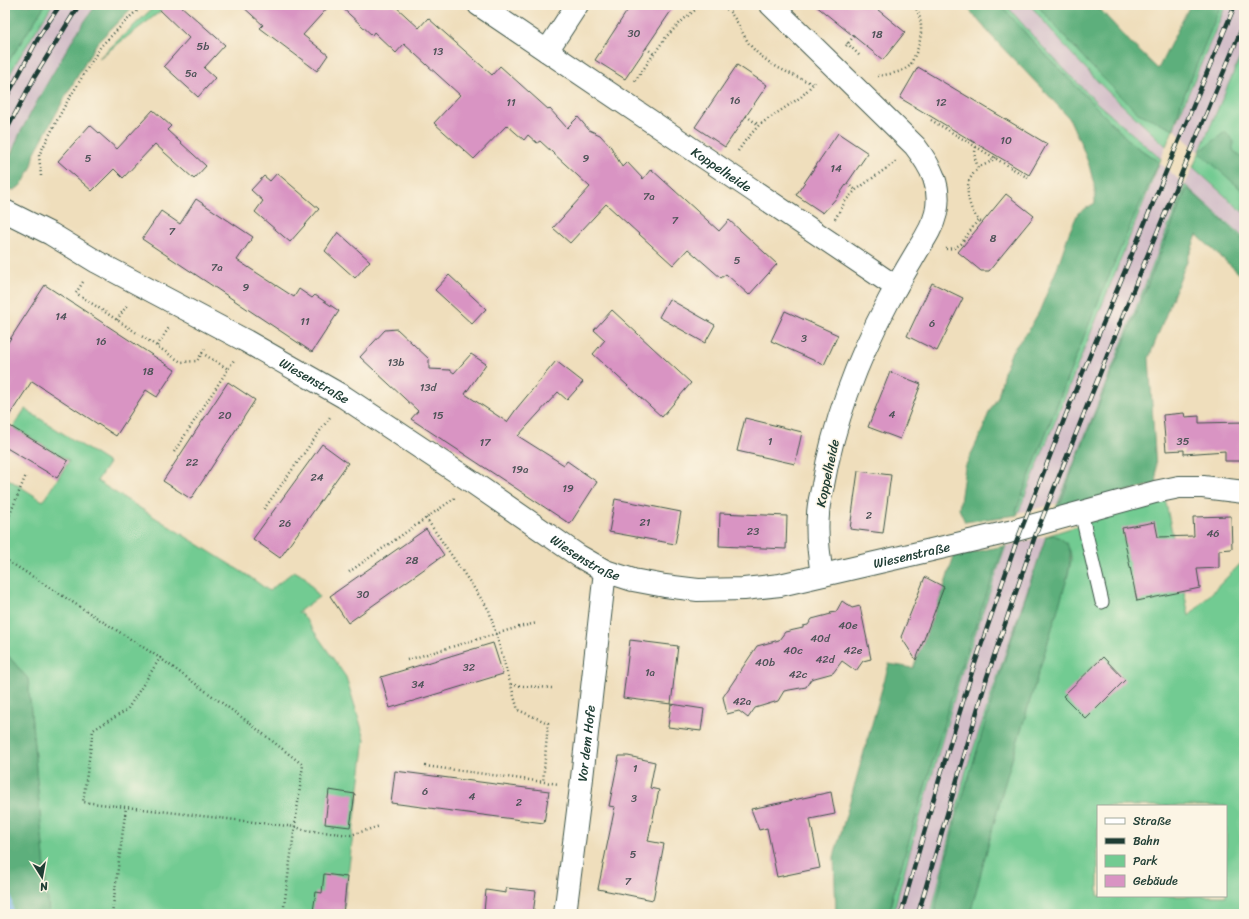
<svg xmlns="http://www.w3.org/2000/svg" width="1249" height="919" font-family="Sriracha,sans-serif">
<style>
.industrial{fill:#d2bdc8}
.green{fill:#72cb92;stroke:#488463;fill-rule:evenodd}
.forest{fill:#5daf7c;stroke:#3e7658}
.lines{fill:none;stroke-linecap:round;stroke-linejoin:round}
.stream{stroke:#7db6ed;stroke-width:7}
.building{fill:#d994c3}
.service-casing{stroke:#3e5548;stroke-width:15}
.minor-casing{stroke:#3e5548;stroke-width:24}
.path{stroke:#3e5548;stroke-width:2.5;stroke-dasharray:1 3;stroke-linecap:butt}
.service{stroke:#fff;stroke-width:13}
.minor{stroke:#fff;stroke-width:22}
.rail-casing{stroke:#1f3d34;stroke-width:4.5}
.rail{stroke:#fcf5e5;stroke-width:3;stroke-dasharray:9;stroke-linecap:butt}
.labels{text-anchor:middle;stroke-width:3;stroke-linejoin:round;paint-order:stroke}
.number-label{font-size:11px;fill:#4e5358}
.street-label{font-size:13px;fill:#1f3d34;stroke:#fcf5e5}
</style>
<rect width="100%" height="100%" fill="#fcf5e5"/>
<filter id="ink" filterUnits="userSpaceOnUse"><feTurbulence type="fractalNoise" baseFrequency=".025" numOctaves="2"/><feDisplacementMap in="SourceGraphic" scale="8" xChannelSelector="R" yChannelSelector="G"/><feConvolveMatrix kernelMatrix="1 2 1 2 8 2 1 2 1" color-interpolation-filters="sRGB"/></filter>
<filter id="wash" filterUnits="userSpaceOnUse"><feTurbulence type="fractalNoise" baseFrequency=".012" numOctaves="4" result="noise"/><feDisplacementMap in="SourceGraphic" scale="16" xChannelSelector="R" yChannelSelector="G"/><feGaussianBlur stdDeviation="0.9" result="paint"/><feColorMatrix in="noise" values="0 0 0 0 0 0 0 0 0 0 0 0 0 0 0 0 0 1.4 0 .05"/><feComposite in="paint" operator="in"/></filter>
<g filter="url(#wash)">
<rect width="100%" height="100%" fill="#efdebc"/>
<!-- industrial -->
<path class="industrial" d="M52,5H96L76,34L45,87L20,133L13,150L7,148L5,152V84L17,61Z
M1006,5H1030L1069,51L1104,88L1166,146L1161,159L1097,103L1039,43Z
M1226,5H1244V48L1199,152L1174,129Z
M1160,163L1185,185L1193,167L1244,213V238L1185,186L1058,503L1018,513Z
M1046,536L1001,666L966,771L931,914H893L906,865L962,671L1006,546Z"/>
<!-- green -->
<path class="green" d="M45,5H52L17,61L5,84V69L10,59Z
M156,5H169L98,59Z
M1001,5H1006L1039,43L1097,103L1161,159L1018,513L1016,511L1108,274L1159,162L1131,143L1035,44Z
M1030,5H1037L1092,67L1174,128L1181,103L1221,5H1226L1166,146L1104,88L1069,51Z
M1244,48V160L1233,150L1200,152L1244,192V213L1193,167Z
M1185,185L1244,238V241L1186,189L1074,466L1060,502L1058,503Z
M25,409L109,463L97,481L250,577L269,591L294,571L305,577L319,597L298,612L302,614L346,677L365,739L343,914H49L28,679L5,652V477L43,501L69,461L13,427Z
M1165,498L1189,616L1244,560V914H970L1003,789L1066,582C1068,575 1070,567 1071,560C1072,545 1060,533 1046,536ZM1098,806H1226V896H1098Z
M1004,546H1006L962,671L906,865L893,914H889L894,891L960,669Z
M1034,571L1001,671L956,819L934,914H931L966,771L1001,666Z"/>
<!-- forest -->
<path class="forest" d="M5,5H45L10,59L5,69Z
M96,5H135L97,43L67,94L35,152L32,166L23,183L19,187L14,190L5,192V169L20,133L45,87L76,34Z
M965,5H1001L1035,44L1131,143L1159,162C1106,276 1061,393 1016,511L1018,513L1017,515L965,522L959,509L965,467L983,429L989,412L998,397L1004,372L1012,351L1028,331L1039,312L1056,271L1069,233L1078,213L1095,203V188L1089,165L1081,144L1069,118L1049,96L996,41Z
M1037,5H1096L1131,43L1158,69L1190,5H1221L1181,103L1174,129L1138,113L1092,67Z
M1225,132L1233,140V150L1244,160V192L1199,152Z
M1187,188L1244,241V278L1197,235L1149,358L1157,484L1056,508L1058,503L1061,502L1074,466Z
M1053,535C1077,543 1070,562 1066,582L1003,789L970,914H934L956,819L1001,671L1046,536Z
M1004,546L960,669L894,891L889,914H836L834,857L889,664L913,668L944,587L954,556Z
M5,652L28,679L49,914H5Z"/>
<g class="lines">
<!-- stream -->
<path class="stream" d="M5,873L10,914"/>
</g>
<g id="blocks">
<!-- building -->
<path class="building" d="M163,5H180L225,45L204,68L215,78L198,97L164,66L189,38L159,9Z
M241,5H330L303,35L328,55L317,71L260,28L263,25Z
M339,5H394L419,28L428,18L492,75L500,66L549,110L550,109L567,128L578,117L589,130L600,135L611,147L622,167L627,162L643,179L651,169L719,231L729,220L777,264L749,295L726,274L721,278L688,249L673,265L606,204L570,243L553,228L590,187L540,141L537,143L528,135L524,140L507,125L474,159L434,123L460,95L404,44L396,53L374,32L372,35Z
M631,5H675L625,79L595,60Z
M815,5H872L905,32L883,60Z
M737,65L767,85L725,147L695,127Z
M918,67L1047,144L1029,175L900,98Z
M153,110L171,126L167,130L206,166L194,179L155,144L123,178L114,169L92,191L58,161L90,125L117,149Z
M838,133L868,153L839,195L823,213L796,195Z
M277,173L319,209L290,242L255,212L263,201L251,190L264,176L270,181Z
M1006,194L1034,216L989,271H981L958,252Z
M196,199L253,237L237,260L294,297L299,289L312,298L315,295L339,311L312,352L142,239L161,211L180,224Z
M338,232L370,261L355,278L325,251Z
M449,275L486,309L472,324L435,290Z
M932,283L963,298L937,351L907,336Z
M45,285L175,370L157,397L146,390L116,436L32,381L5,422V347Z
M669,299L715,325L705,343L659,317Z
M612,310L691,383L662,417L593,354L605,340L594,330Z
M785,311L838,335L824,365L771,341Z
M397,329L429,359V369L450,370L454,373L471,354L486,364L465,394L507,422L517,408L556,361L583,382L567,400L558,392L518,436L564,465L567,461L597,482L570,524L411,419L418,411L360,357L385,330Z
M890,372L921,384L900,439L868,427Z
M228,382L255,400L191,499L163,481Z
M1184,413L1185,417L1199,416V423L1244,422V461H1225V451L1184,454V450L1166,451L1163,415Z
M745,418L802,432L795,464L737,451Z
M5,423L68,461L57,478L5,447Z
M322,444L348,463L280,558L253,539Z
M858,471L891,475L883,533L850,529Z
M615,499L681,512L675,544L609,532Z
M720,513L787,516L786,549L719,546Z
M1231,516L1232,549L1219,550V568L1197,569L1200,588L1137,601L1122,528L1155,522L1158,537L1194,536L1193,517Z
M426,529L444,555L348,623L330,596Z
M925,577L944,587L916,660L901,637Z
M842,601L852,608L860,606L871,659L863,661L856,671L842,661L833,673L811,679L806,687L784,691L778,701L755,708L748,718L739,711L727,714L723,697L757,646L779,640L785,632L803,628V626L808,625L812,619L831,614L830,613L836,612Z
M630,640L678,646L671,704L623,698Z
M493,643L503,674L390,708L381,677Z
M1103,657L1125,680L1086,719L1063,696Z
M671,704L704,709L701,731L668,727Z
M619,756H628L655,762L650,788L659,790L648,841L664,844L653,900L598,889L615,807L609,806Z
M395,771L549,791L544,823L391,803Z
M329,790L355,794L350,827L325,824Z
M831,792L835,814L810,819L820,868L777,877L767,828L759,830L751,809Z
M324,874L347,877L343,914L313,911L316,892L322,893Z
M506,888L536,891L533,914H499L484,912L486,890L506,893Z"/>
</g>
</g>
<g filter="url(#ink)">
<use href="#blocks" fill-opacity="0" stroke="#3e5548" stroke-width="1"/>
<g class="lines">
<!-- service casing -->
<g class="service-casing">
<path id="service" d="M1081,512L1102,602"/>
</g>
<!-- minor casing -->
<g class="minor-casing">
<g id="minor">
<path id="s1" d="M479,5L896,287"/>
<path d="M771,5L915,146C931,167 942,186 936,213C933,226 926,237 919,248C909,265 898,283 889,300C858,358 834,421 823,485C821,495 818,505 818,515C816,535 819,556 822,575"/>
<path d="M547,51L577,5"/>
<path id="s2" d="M5,211L51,234L97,262L246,341L344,397L475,484L579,556L605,571L633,580L665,586L698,590L744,589L780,585L1009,532L1155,492L1179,487H1203L1244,492"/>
<path id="s3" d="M565,914L581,787L605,571"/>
</g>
</g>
<!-- path -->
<path class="path" d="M720,5C735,11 741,33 750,45C766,65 791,74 813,84
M847,43L860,56
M846,46L854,36
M646,48L654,54
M878,76C888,74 901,73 908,67C911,65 912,62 913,59C922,43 925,21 914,5
M635,81L666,37L683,20L701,5
M746,116L759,125
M931,120L1030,179
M976,147C974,154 975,160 978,167C984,165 993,162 997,155
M738,151L745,141L759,125L801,97L815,82
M978,167C975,172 971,176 969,181C965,194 971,215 982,223
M41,176L39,155L64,107L101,46L133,14L145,5
M847,184L856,190
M835,219L846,200L856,190L898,160
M946,249L954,248L961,244L978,220
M83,282L76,293L181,362L197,361L206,347
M117,320L127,305
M157,346L170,326
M202,353L228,369
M174,452L234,360
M264,509L330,417
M426,518L489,610L518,710L548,723L543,782
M5,526L26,475
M5,559L160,658
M349,572L455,498
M407,660L519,627L537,623
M511,685L552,688
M425,766L559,784
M112,914L126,807
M283,914L303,765L244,719L160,658L127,710L93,730L83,802L296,827L304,830L351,835L380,826"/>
<!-- service -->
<use href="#service" class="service"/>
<!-- minor -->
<use href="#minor" class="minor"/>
<!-- rail casing -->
<g class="rail-casing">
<path id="rail" d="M5,100L40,35L60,5
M5,133L35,76L79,5
M901,914L939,780L972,672L1016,543L1076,389L1235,5
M918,914L987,677L1034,539L1136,283L1244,23"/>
</g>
<!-- rail -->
<use href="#rail" class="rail"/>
</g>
</g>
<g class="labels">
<!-- number labels -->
<g class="number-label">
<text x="634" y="37">30</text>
<text x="877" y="38">18</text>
<text x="203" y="50">5b</text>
<text x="438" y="55">13</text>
<text x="191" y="77">5a</text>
<text x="735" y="104">16</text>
<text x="511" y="106">11</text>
<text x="941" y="106">12</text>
<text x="1006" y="144">10</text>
<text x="88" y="162">5</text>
<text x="586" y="162">9</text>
<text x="836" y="172">14</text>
<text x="649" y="200">7a</text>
<text x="675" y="224">7</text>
<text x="172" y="235">7</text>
<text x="993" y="242">8</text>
<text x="737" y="264">5</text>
<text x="217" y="271">7a</text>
<text x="246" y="291">9</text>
<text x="61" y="320">14</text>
<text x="305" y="325">11</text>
<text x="932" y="327">6</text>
<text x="804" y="342">3</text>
<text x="101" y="345">16</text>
<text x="396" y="366">13b</text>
<text x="148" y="375">18</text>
<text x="428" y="391">13d</text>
<text x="892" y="418">4</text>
<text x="225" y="419">20</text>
<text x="438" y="419">15</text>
<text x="770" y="445">1</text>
<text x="1183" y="445">35</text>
<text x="485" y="446">17</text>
<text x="192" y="466">22</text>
<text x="520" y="473">19a</text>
<text x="317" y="481">24</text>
<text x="568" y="492">19</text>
<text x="869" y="519">2</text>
<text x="645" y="526">21</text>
<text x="285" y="527">26</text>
<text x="753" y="535">23</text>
<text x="1213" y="537">46</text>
<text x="412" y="564">28</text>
<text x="363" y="598">30</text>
<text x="848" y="629">40e</text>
<text x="820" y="642">40d</text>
<text x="793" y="654">40c</text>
<text x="853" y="654">42e</text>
<text x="825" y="663">42d</text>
<text x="765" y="666">40b</text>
<text x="469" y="671">32</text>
<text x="650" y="676">1a</text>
<text x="798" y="678">42c</text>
<text x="418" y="688">34</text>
<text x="742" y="705">42a</text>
<text x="635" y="772">1</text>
<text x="425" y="795">6</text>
<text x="472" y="800">4</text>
<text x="634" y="802">3</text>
<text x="519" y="806">2</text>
<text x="633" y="858">5</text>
<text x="628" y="885">7</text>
</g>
<!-- street labels -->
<g class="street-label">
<text dy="5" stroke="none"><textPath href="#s1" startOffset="293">Koppelheide</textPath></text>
<text dy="5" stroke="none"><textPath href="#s2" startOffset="353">Wiesenstraße</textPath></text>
<text transform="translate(827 473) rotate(-78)" y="5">Koppelheide</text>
<text dy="5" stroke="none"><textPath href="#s2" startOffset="1013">Wiesenstraße</textPath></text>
<text dy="5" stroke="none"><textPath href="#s2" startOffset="677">Wiesenstraße</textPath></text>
<text dy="5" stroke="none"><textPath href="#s3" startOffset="172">Vor dem Hofe</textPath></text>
</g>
</g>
<!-- margin -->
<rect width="1249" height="919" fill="none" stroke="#fcf5e5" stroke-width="20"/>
<!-- legend -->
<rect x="1097" y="805" width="130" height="92" fill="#fcf5e5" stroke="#a4ab9e"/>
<rect x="1105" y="818" width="20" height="6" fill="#ffffff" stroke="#a4ab9e"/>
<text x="1133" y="825" font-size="12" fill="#1f3d34">Straße</text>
<rect x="1105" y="838" width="20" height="6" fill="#1f3d34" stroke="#a4ab9e"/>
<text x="1133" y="845" font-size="12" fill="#1f3d34">Bahn</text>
<rect x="1105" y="855" width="20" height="12" fill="#72cb92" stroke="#a4ab9e"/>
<text x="1133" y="865" font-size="12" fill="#1f3d34">Park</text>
<rect x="1105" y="875" width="20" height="12" fill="#d994c3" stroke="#a4ab9e"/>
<text x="1133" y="885" font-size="12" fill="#1f3d34">Gebäude</text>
<!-- north arrow -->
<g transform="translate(42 877) rotate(169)" stroke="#fcf5e5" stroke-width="3" paint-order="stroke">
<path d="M0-3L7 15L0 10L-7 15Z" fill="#1f3d34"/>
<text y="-6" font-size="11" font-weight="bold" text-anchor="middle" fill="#1f3d34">N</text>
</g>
</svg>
